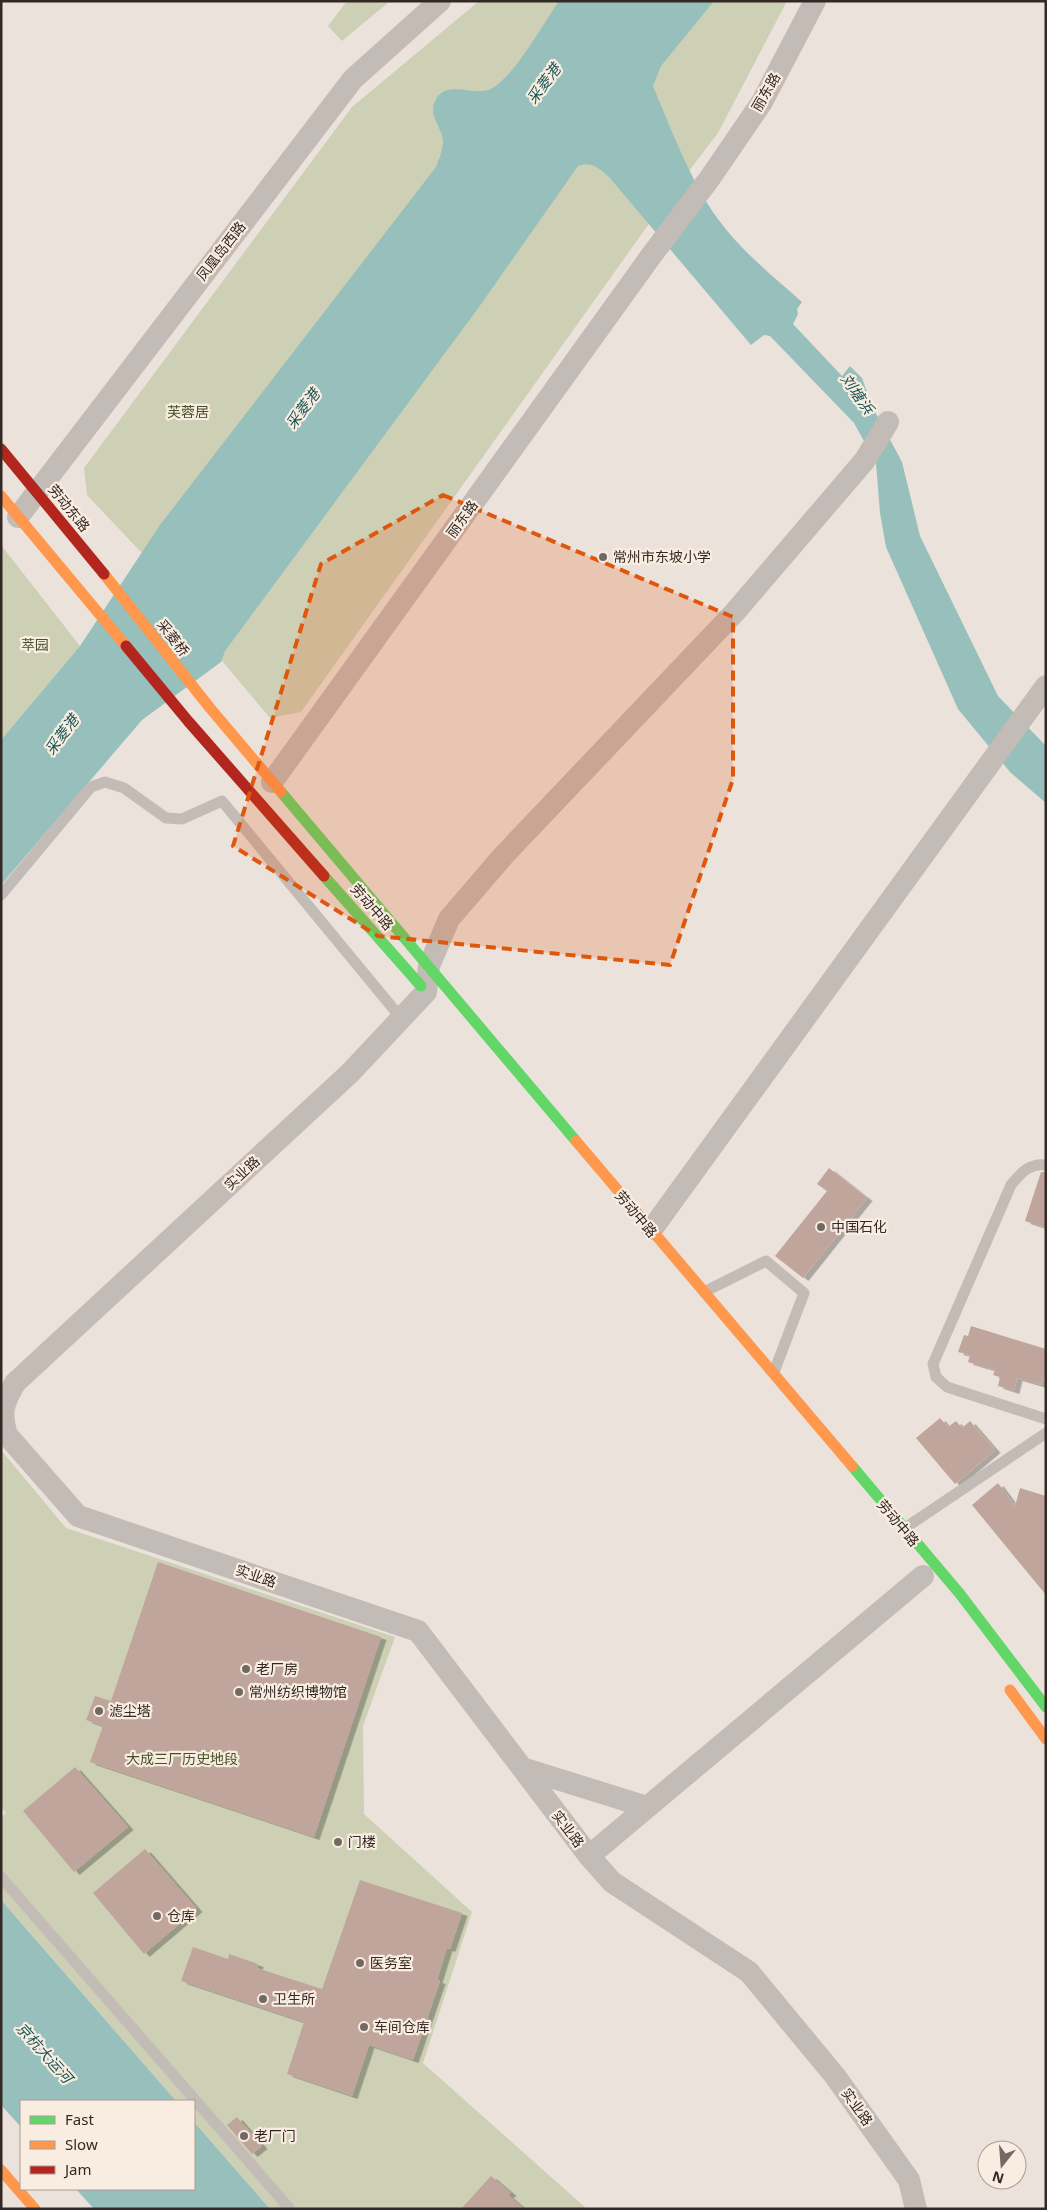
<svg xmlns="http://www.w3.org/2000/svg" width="1047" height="2210" font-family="'Noto Sans','Noto Sans SC',sans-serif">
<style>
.green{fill:#cdd0b4}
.water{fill:#97bfbc}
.building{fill:#c0a59c;filter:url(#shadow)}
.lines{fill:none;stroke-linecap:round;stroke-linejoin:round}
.lane{stroke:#c3bbb5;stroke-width:11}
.street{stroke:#c3bbb5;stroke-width:22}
.fast{stroke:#63d668;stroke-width:11}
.slow{stroke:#ff974d;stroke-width:11}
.jam{stroke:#b3261e;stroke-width:11}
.marked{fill:#df570d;fill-opacity:0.2;stroke:#df570d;stroke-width:4;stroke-dasharray:10 6;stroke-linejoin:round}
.poi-dot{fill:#736964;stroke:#f9ede1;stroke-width:2}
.labels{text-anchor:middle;stroke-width:4.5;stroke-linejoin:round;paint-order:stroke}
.street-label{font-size:14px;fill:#332824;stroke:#f9ede1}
.park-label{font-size:14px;fill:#455227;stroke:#f9ede1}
.poi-label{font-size:14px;fill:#332824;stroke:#f9ede1;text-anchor:start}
.water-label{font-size:15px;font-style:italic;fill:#195556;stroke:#f9ede1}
</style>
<defs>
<filter id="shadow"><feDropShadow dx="5.5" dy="3" stdDeviation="0" flood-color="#0004"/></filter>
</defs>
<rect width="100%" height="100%" fill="#ebe3db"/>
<!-- green -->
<path class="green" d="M347,1H390L342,41L328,26Z
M479,1H573L156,568L87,495L84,468L352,107Z
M677,1H787L718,133L656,214L301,712L270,718L202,637Z
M1,545L80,646L1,740Z
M1,1450L66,1528L395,1637L363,1726L364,1814L472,1912L423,2063L587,2209H270L194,2122V2101H176L1,1900V1817L6,1813L1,1806Z"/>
<!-- water -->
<path class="water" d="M559,1H714L661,66L653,86C671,129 691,182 718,219C741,251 773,276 802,302L797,309L798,314L793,324L842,376L850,366L862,378L873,408L902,462L920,536L998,696L1046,746V803L1010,772L958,709L886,547L880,513L876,463L854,423L770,336L764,335L751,345L609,177C599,168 591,161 578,166L479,307L225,651L221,662L142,720L1,885V740L80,646L160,525L436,167C439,159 443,150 443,141C442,127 428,116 435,101C445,78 474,97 491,89C514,77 543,24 559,1Z
M1,1900L176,2101H21V2127L1,2105Z
M194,2122L270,2209H94L76,2189H194Z"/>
<!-- building -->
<path class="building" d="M829,1168L867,1198L803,1278L775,1256L827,1191L817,1184Z
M1041,1172H1046V1228L1025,1221Z
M971,1326L1046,1349V1381L1042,1380L1041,1385L1017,1378L1014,1391L998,1386L1000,1377L993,1375L995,1370L968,1362L970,1355L958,1352L964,1335L968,1336Z
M940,1418L948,1427L956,1421L962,1428L970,1421L995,1450L955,1484L916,1438Z
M998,1483L1015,1506L1020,1488L1046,1496V1595L972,1505Z
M158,1562L381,1637L314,1837L90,1762L103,1726L86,1720L95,1696L111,1701Z
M75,1767L128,1827L74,1872L23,1811Z
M145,1849L197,1909L144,1954L93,1893Z
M360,1880L462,1913L450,1949L447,1948L437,1980L440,1981L413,2060L369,2045L352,2096L287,2074L304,2022L181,1981L193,1947L228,1959L229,1954L258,1964L257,1968L322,1989Z
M237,2117L262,2146L252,2154L227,2125Z
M491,2176L511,2193L508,2195L524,2209H461Z"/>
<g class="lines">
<!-- lane -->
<path class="lane" d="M1,895L91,787L105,782L124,788L166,818L182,819L222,801L401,1018
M1046,1165C1029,1163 1021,1173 1011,1185L933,1364L936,1377L947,1387L1046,1419
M704,1292L766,1261L804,1293L774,1372
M905,1528L1046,1433
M1,1877L290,2209"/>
<!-- street -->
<path class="street" d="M888,422L865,460L735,612L504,855L449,919L429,966L426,992L350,1073L15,1383C3,1404 0,1412 7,1435L78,1516L418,1631L589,1856L612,1882L749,1972L835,2076L909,2180L916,2209
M18,517L353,79L440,1
M272,782L651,256L710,178L762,102L815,1
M652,1229L1046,686
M522,1768L647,1807
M589,1856L923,1576"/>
<!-- fast -->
<path class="fast" d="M281,792L576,1141
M324,876L421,986
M852,1466L960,1594L1046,1707"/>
<!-- slow -->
<path class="slow" d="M1,496L126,646
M104,574L210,708L281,792
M576,1141L852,1466
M1010,1690L1046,1739
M1,2170L35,2209"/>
<!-- jam -->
<path class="jam" d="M1,449L104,574
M126,646L188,721L324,876"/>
</g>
<!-- marked area -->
<path class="marked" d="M443,495L733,617V779L670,965L378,936L233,846L321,564Z"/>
<!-- markers -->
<g class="poi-dot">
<circle cx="603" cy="557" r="5"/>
<circle cx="821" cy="1227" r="5"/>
<circle cx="246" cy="1669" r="5"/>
<circle cx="239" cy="1692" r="5"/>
<circle cx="99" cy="1711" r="5"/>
<circle cx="338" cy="1842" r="5"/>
<circle cx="157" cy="1916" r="5"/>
<circle cx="360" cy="1963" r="5"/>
<circle cx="263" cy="1999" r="5"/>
<circle cx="364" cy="2027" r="5"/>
<circle cx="244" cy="2136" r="5"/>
</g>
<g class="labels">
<!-- street labels -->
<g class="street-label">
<text transform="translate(766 92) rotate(-60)" y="5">丽东路</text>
<text transform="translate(221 251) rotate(-52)" y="5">凤凰岛西路</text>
<text transform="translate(69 508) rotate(51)" y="5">劳动东路</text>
<text transform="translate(462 519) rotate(-54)" y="5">丽东路</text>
<text transform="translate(173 638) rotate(52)" y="5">采菱桥</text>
<text transform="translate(372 907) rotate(49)" y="5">劳动中路</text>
<text transform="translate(242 1173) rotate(-43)" y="5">实业路</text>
<text transform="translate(636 1214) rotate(50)" y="5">劳动中路</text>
<text transform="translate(898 1523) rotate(50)" y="5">劳动中路</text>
<text transform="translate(256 1576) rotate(19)" y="5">实业路</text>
<text transform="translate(568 1829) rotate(53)" y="5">实业路</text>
<text transform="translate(857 2107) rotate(55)" y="5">实业路</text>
</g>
<!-- park labels -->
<g class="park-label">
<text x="188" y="417">芙蓉居</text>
<text x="35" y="650">萃园</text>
<text x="182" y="1764">大成三厂历史地段</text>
</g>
<!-- poi labels -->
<g class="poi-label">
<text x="613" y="562">常州市东坡小学</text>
<text x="831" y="1232">中国石化</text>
<text x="256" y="1674">老厂房</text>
<text x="249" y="1697">常州纺织博物馆</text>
<text x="109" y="1716">滤尘塔</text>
<text x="348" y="1847">门楼</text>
<text x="167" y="1921">仓库</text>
<text x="370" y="1968">医务室</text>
<text x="273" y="2004">卫生所</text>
<text x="374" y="2032">车间仓库</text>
<text x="254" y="2141">老厂门</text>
</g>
<!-- water labels -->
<g class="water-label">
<text transform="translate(544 84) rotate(-53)" y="5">采菱港</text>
<text transform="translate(857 394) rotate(55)" y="5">刘塘浜</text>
<text transform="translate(303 409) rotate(-53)" y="5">采菱港</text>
<text transform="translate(62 735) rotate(-53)" y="5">采菱港</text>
<text transform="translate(44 2053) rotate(48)" y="5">京杭大运河</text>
</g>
</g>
<!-- border -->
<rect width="1047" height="2210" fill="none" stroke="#332824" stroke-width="5"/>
<!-- legend -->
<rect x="20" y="2100" width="175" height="90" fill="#f9ede1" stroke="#aa9e95"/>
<rect x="30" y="2116" width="25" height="8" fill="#63d668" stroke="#aa9e95"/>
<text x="65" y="2125" font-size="15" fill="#332824">Fast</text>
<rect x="30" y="2141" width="25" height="8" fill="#ff974d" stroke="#aa9e95"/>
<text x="65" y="2150" font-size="15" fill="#332824">Slow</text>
<rect x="30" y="2166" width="25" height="8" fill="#b3261e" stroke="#aa9e95"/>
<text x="65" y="2175" font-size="15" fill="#332824">Jam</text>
<!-- north arrow -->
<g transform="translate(1002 2165) rotate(197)"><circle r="24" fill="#f9ede1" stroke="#aa9e95"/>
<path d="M0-4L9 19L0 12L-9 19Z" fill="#736964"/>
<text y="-8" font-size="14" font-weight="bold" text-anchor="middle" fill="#332824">N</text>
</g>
</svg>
